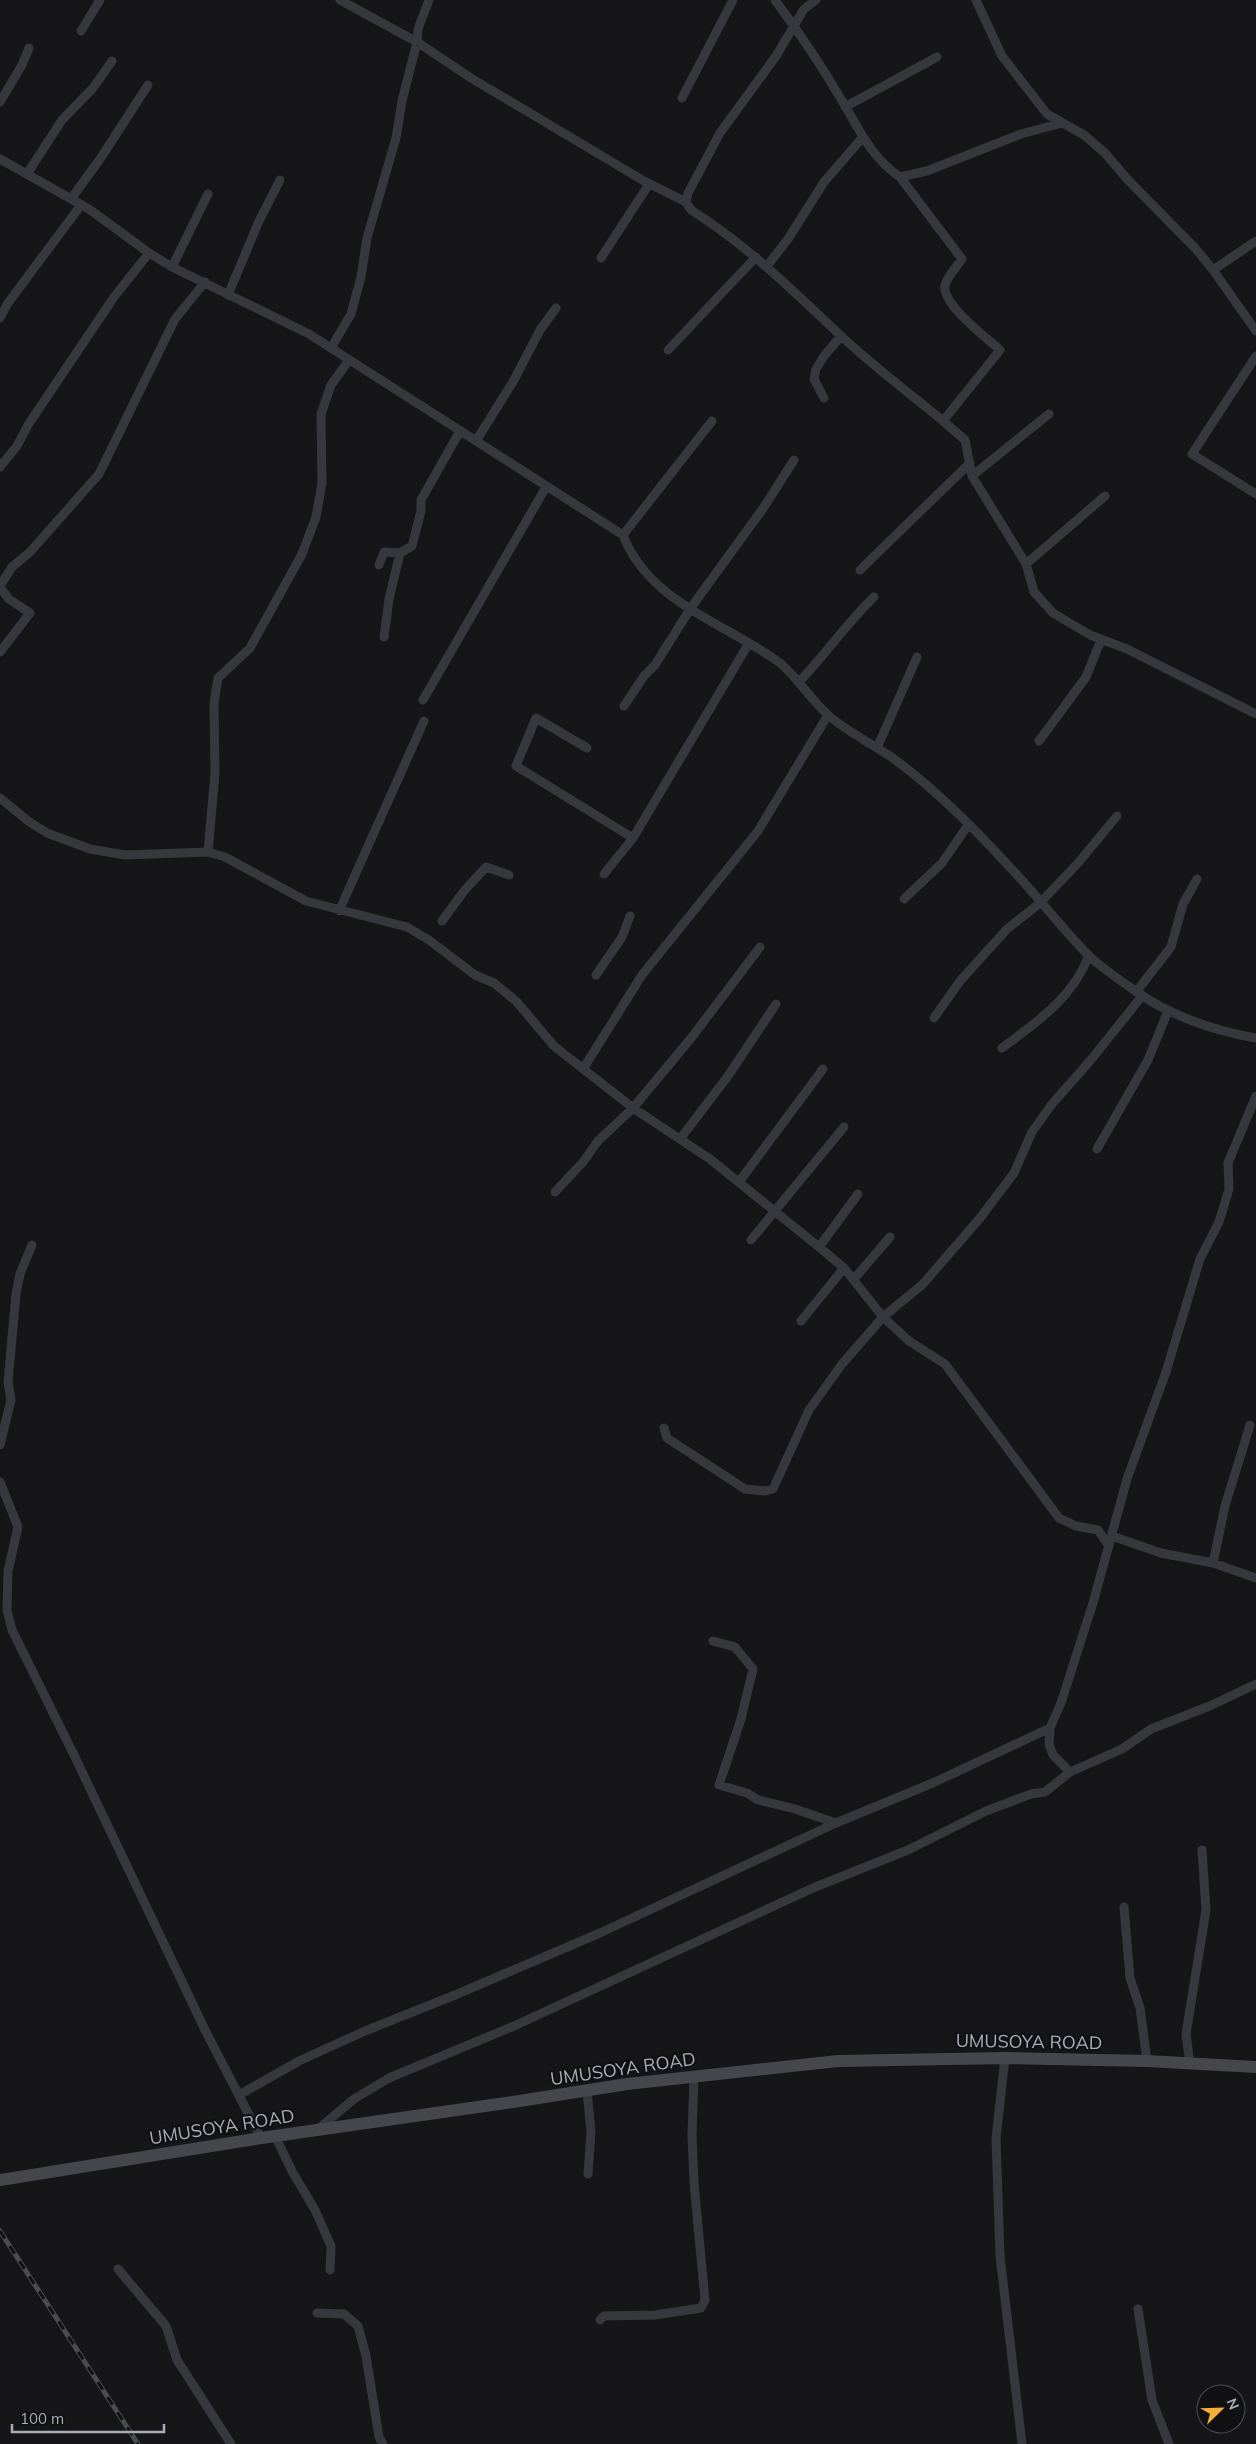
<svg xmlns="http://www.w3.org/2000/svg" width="1256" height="2444" font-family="Mulish,sans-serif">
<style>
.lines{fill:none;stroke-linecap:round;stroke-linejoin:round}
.street{stroke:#37383d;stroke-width:9}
.secondary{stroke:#45474d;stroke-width:12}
.rail-casing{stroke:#4a4c52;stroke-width:5}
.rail{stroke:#111113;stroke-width:3;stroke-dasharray:9;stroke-linecap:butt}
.labels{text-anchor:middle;stroke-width:4.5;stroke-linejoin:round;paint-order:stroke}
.street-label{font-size:18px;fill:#a8adb8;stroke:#111113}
</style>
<rect width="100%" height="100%" fill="#161618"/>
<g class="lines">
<!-- street -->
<path class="street" d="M340,0L417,42L471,78L644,181L686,202
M775,0C798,31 821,65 841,99C858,127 871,158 900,177L927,171L1021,134L1062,123
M816,0L804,9L776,56L720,133L688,193L686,202L691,210C747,245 792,290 840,335C873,366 909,393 943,421
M976,0L1002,56L1047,114L1084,135L1105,153L1128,180L1196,249L1213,270L1256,331
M81,31L100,0
M682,98L733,0
M0,102L22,65L29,48
M845,107L937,57
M0,159L89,209L149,253L172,267L309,334L623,535C649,603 726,623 780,663C798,678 810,699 828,715C846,731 869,742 890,756C932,786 970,824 1005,862C1034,892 1059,925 1088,955C1102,968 1118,979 1134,990C1168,1015 1214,1031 1256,1038
M27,174L62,120L93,88L112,61
M900,177L962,259C957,266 947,277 945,285C941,304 987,338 1000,350L943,421L965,440L972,476L1026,564L1034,592L1053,613L1090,635L1127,649L1256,714
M71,199L100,159L148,85
M601,258L649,184
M767,266L788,239L824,182L863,137
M172,267L208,194
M1213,270L1256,241
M228,295L259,221L280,180
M0,318L8,303L81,205
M331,348L351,314L361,277L367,238L396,138L402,101L417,42L418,29L429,0
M668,350L756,257
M1256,356L1192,454L1256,494
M824,398L814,379L816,369L824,356L841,336
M476,441L514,380L540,330L556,308
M0,467L17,446L28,425L114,297L149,253
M972,476L1049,414
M623,535L712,421
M1026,564L1105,496
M379,565L384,552L400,553
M860,570L970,463
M0,586L12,567L30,552L99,474L175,319L205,282
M0,587L9,599L30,613L0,652
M384,637L389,599L400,553L412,546L421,511V500L460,431
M799,682C825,655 846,624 874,597
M423,700L546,487
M624,706L644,676L655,665L690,609L764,507L794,460
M1039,741L1086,677L1101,640
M587,748L536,718L516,766L633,838
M877,748L917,657
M0,798L28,821L47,833L90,849L125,855L208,852L225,857L306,901L407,927L429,940L475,975L494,983L516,1001L554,1046L633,1108L692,1037L760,947
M208,852L215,773L214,703L218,678L250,648L302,554L316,517L322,483L321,414L331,385L349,360
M604,874L633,838L749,643
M904,899L942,863L968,825
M339,911L424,721
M442,921L464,891L486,867L509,875
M596,975L622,937L630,916
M1136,992L1171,947L1183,904L1197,879
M934,1018L960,981L1007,929L1040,903L1078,863L1117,816
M1002,1048C1037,1022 1073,998 1089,955
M583,1069L642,975L758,831L828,715
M680,1139L728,1076L776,1004
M1097,1149L1148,1060L1168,1011
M739,1182L823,1069
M555,1192L583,1162L598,1141L633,1108L710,1159L819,1247L844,1268L883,1317L909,1341L945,1364L1059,1518L1076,1526L1098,1530L1109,1546
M751,1240L844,1127
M819,1247L858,1194
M854,1279L890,1237
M801,1321L844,1268
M664,1428L667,1438L745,1489L765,1491L773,1489L809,1410L842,1364L883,1317L923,1284L980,1218L1014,1173L1032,1132L1052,1104L1090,1061L1142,996
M0,1445L11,1400L8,1382L16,1294L20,1274L32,1245
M0,1482L18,1527L8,1571L7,1610L12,1630L74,1755L206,2032L261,2138
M1112,1536L1161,1553L1213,1563L1256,1578
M1213,1563L1225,1506L1250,1425
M713,1641L735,1647L753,1669L741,1719L719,1785L747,1793L758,1800L795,1809L836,1823
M1070,1772L1053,1755L1049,1744L1050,1728L1061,1703L1093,1603L1127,1479L1166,1372L1200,1259L1219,1222L1229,1189L1228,1163L1256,1096
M1124,1907L1130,1978L1140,2008L1147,2061
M1005,2058L996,2138L1000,2256L1022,2444
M1190,2064L1186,2034L1206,1910L1202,1850
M587,2090L591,2132L588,2174
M239,2095L299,2061L365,2031L455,1995L600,1933L836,1823L935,1782L1050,1728
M317,2130L354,2099L389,2078L514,2026L813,1888L908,1850L986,1811L1031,1794L1045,1792L1070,1772L1122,1749L1151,1729L1212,1705L1256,1684
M275,2136L293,2173L315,2210L331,2246L330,2270
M118,2269L166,2326L177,2360L231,2444
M1138,2309L1152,2400L1169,2444
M317,2313L344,2314L358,2326L366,2356L379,2437L383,2444
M600,2320L604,2316L655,2315L701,2308L705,2300L694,2183L692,2135L694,2076"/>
<!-- secondary -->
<path class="secondary" d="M0,2180L261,2138L513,2102L627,2084L838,2061L1005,2058L1147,2061L1256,2067"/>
<!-- rail casing -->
<g class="rail-casing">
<path id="rail" d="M0,2231L138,2444"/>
</g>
<!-- rail -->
<use href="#rail" class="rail"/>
</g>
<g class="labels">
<!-- street labels -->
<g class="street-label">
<text transform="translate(1029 2042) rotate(1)" y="6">UMUSOYA ROAD</text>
<text transform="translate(623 2069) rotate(-8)" y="6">UMUSOYA ROAD</text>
<text transform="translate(222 2127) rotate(-9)" y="6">UMUSOYA ROAD</text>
</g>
</g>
<!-- north arrow -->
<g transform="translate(1221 2409) rotate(67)"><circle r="24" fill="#111113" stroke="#4d4f55"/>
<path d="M0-4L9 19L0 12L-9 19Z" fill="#f2b134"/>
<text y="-8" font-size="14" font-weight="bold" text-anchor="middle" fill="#a8adb8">N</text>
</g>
<!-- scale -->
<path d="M12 2424v8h152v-8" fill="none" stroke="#a8adb8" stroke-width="2.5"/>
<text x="20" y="2424" font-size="15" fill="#a8adb8" stroke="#111113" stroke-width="4" paint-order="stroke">100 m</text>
</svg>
